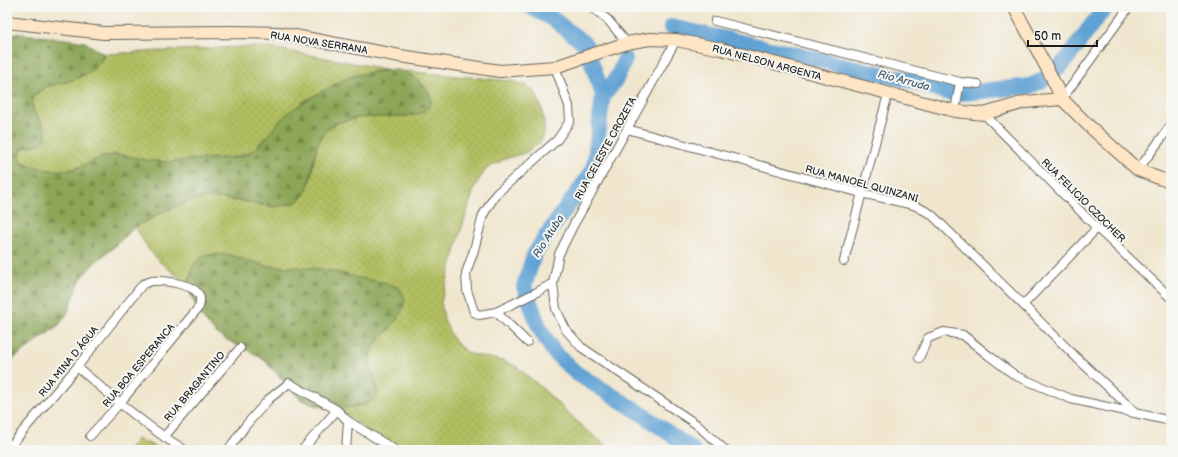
<svg xmlns="http://www.w3.org/2000/svg" width="1178" height="457" font-family="'Balsamiq Sans',sans-serif">
<style>
.grass{fill:url(#grass-dots);stroke:#666d3e}
.forest{fill:url(#forest-firs);stroke:#546039}
.green{fill:#b0be60;stroke:#666d3e}
.lines{fill:none;stroke-linecap:round;stroke-linejoin:round}
.river{stroke:#61a2d4;stroke-width:16}
.street-casing{stroke:#66635a;stroke-width:10}
.secondary-casing{stroke:#66635a;stroke-width:14}
.street{stroke:#fff;stroke-width:8}
.secondary{stroke:#fde5c5;stroke-width:12}
.labels{text-anchor:middle;stroke-width:4;stroke-linejoin:round;paint-order:stroke}
.street-label{font-size:10px;fill:#1c1c1c;stroke:#f6f6f2}
.water-label{font-size:11px;font-style:italic;fill:#3b586f;stroke:#f6f6f2}
</style>
<defs>
<pattern id="grass-dots" width="8" height="8" patternUnits="userSpaceOnUse"><rect width="8" height="8" fill="#b0be60"/><path d="M2 2h.1M6 6h.1" fill="none" stroke="#97a353" stroke-width="1.8" stroke-linecap="round"/></pattern>
<pattern id="forest-firs" width="22" height="20" patternUnits="userSpaceOnUse"><rect width="22" height="20" fill="#8ca556"/><path d="M5 1l3.5 6h-7zM16 11l3.5 6h-7z" fill="#728646"/></pattern>
</defs>
<rect width="100%" height="100%" fill="#f6f6f2"/>
<filter id="ink" filterUnits="userSpaceOnUse"><feTurbulence type="fractalNoise" baseFrequency=".025" numOctaves="2"/><feDisplacementMap in="SourceGraphic" scale="8" xChannelSelector="R" yChannelSelector="G"/><feConvolveMatrix kernelMatrix="1 2 1 2 8 2 1 2 1" color-interpolation-filters="sRGB"/></filter>
<filter id="wash" filterUnits="userSpaceOnUse"><feTurbulence type="fractalNoise" baseFrequency=".012" numOctaves="4" result="noise"/><feDisplacementMap in="SourceGraphic" scale="16" xChannelSelector="R" yChannelSelector="G"/><feGaussianBlur stdDeviation="0.9" result="paint"/><feColorMatrix in="noise" values="0 0 0 0 0 0 0 0 0 0 0 0 0 0 0 0 0 1.4 0 .05"/><feComposite in="paint" operator="in"/></filter>
<g filter="url(#wash)">
<rect width="100%" height="100%" fill="#f0e6ce"/>
<!-- grass -->
<path class="grass" d="M238,47H266L391,70L375,71L356,75L338,83L303,102L253,150C235,160 223,157 203,159C187,160 171,163 155,161C140,160 127,155 113,155C100,156 90,164 79,168C68,171 47,171 36,168C31,166 25,163 20,161L21,149L41,143L46,130L33,111L32,97L45,87L73,80L100,62L104,54Z
M405,71L511,81L526,85L535,92L541,106L544,121V135L539,144L527,152L505,159L486,169L475,186L460,234L441,302L444,319L452,337L459,346L470,354L504,361L517,367L541,387L584,428L611,450H399L385,445L338,408L377,386C375,378 371,370 370,362C368,349 383,337 391,328L355,277L327,270L311,268L267,266L226,254L188,285L160,262L149,250L135,227L163,212L189,201L204,198H219L275,207L304,195C306,191 308,187 309,184C313,172 313,159 317,147C319,140 322,133 328,129C348,112 390,118 416,115L415,78Z"/>
<!-- forest -->
<path class="forest" d="M15,33L73,40L85,42L104,54L100,62L87,74L73,80L45,87L32,97L33,111L46,130V139L41,143L21,149L20,161C33,167 48,171 63,171C81,170 95,156 112,155C127,154 140,160 154,161C170,163 186,160 203,159C216,158 232,160 245,155C264,147 272,125 288,113C298,105 310,99 321,92C332,86 344,78 356,75C365,73 374,72 383,71C390,70 398,69 405,72C411,74 425,85 428,91C430,94 431,99 432,102L427,110L416,115L404,116L356,118L339,122L327,129L321,136L316,149L309,184L304,195L295,203L275,207L238,200L219,198H204L189,201L163,212L135,227L114,247L93,264L80,280L68,312L59,325L13,359L7,362V34Z
M226,254L267,266L311,268L327,270L355,277L387,283L399,288C401,291 404,296 405,299C405,300 404,305 404,305C399,326 375,337 370,356C366,368 380,381 377,395C374,409 335,409 323,407C315,405 307,403 300,399L265,361L257,355L227,340L216,333L200,315L191,296L188,285L193,265L204,255Z"/>
<!-- green -->
<path class="green" d="M137,439L164,450H129Z"/>
<g class="lines">
<!-- river -->
<path class="river" d="M530,7L553,19L585,44L603,95L594,166L587,179L544,239L534,255L524,286L539,327L553,351L576,373L636,410L693,450
M671,27L736,41L912,81L945,92L962,93L1030,86C1057,76 1070,56 1085,34C1091,25 1099,16 1106,7
M603,95C614,86 620,71 625,59"/>
</g>
</g>
<g filter="url(#ink)">
<g class="lines">
<!-- street casing -->
<g class="street-casing">
<path id="street" d="M592,7L608,20L627,43
M715,21L960,82
M676,40L627,129L573,226L559,254L553,283L556,309L566,330L581,347L696,424L725,450
M1062,99L1129,7
M955,111L960,82L978,84
M984,114L1097,228L1171,298
M627,129L861,193L914,205L931,214L1077,358L1136,413
M1138,170L1171,125
M844,261L888,94
M553,283L537,292L496,312L479,315L474,312L467,290L466,273L474,250L483,215L496,194L557,140L570,121L569,106L555,67
M1024,304L1097,228
M496,312L527,342
M919,358L928,338L944,332L963,335L988,355L1016,376L1071,399L1171,421
M77,367C112,396 146,427 185,450
M164,437L240,348
M7,450L77,367L143,284C146,283 149,282 152,281C163,280 194,284 199,295C201,298 200,303 199,307L120,403L90,436
M228,450L246,425L269,399L289,383L337,410L348,421L395,450
M302,450L337,410
M346,450L348,421"/>
</g>
<!-- secondary casing -->
<g class="secondary-casing">
<path id="secondary" d="M1014,7L1050,74L1062,99L1088,125L1138,170L1161,179L1171,181
M7,22L104,33L232,32L279,33L400,56L500,71L555,67L627,43L650,39L676,40L721,49L955,111L984,114L1025,102L1062,99"/>
</g>
<!-- street -->
<use href="#street" class="street"/>
<!-- secondary -->
<use href="#secondary" class="secondary"/>
</g>
</g>
<g class="labels">
<!-- street labels -->
<g class="street-label">
<text transform="translate(319 42) rotate(9)" y="4">RUA NOVA SERRANA</text>
<text transform="translate(767 62) rotate(15)" y="4">RUA NELSON ARGENTA</text>
<text transform="translate(605 148) rotate(-61)" y="4">RUA CELESTE CROZETA</text>
<text transform="translate(862 183) rotate(15)" y="4">RUA MANOEL QUINZANI</text>
<text transform="translate(1084 200) rotate(45)" y="4">RUA FELICIO CZOCHER</text>
<text transform="translate(68 361) rotate(-51)" y="4">RUA MINA D ÁGUA</text>
<text transform="translate(138 365) rotate(-50)" y="4">RUA BOA ESPERANCA</text>
<text transform="translate(194 386) rotate(-50)" y="4">RUA BRAGANTINO</text>
</g>
<!-- water labels -->
<g class="water-label">
<text transform="translate(904 80) rotate(15)" y="4">Rio Arruda</text>
<text transform="translate(548 236) rotate(-58)" y="4">Rio Atuba</text>
</g>
</g>
<!-- margin -->
<rect width="1178" height="457" fill="none" stroke="#f6f6f2" stroke-width="24"/>
<!-- scale -->
<path d="M1028 40v6h69v-6" fill="none" stroke="#1c1c1c" stroke-width="2"/>
<text x="1034" y="40" font-size="12" fill="#1c1c1c" stroke="#f6f6f2" stroke-width="3" paint-order="stroke">50 m</text>
</svg>
